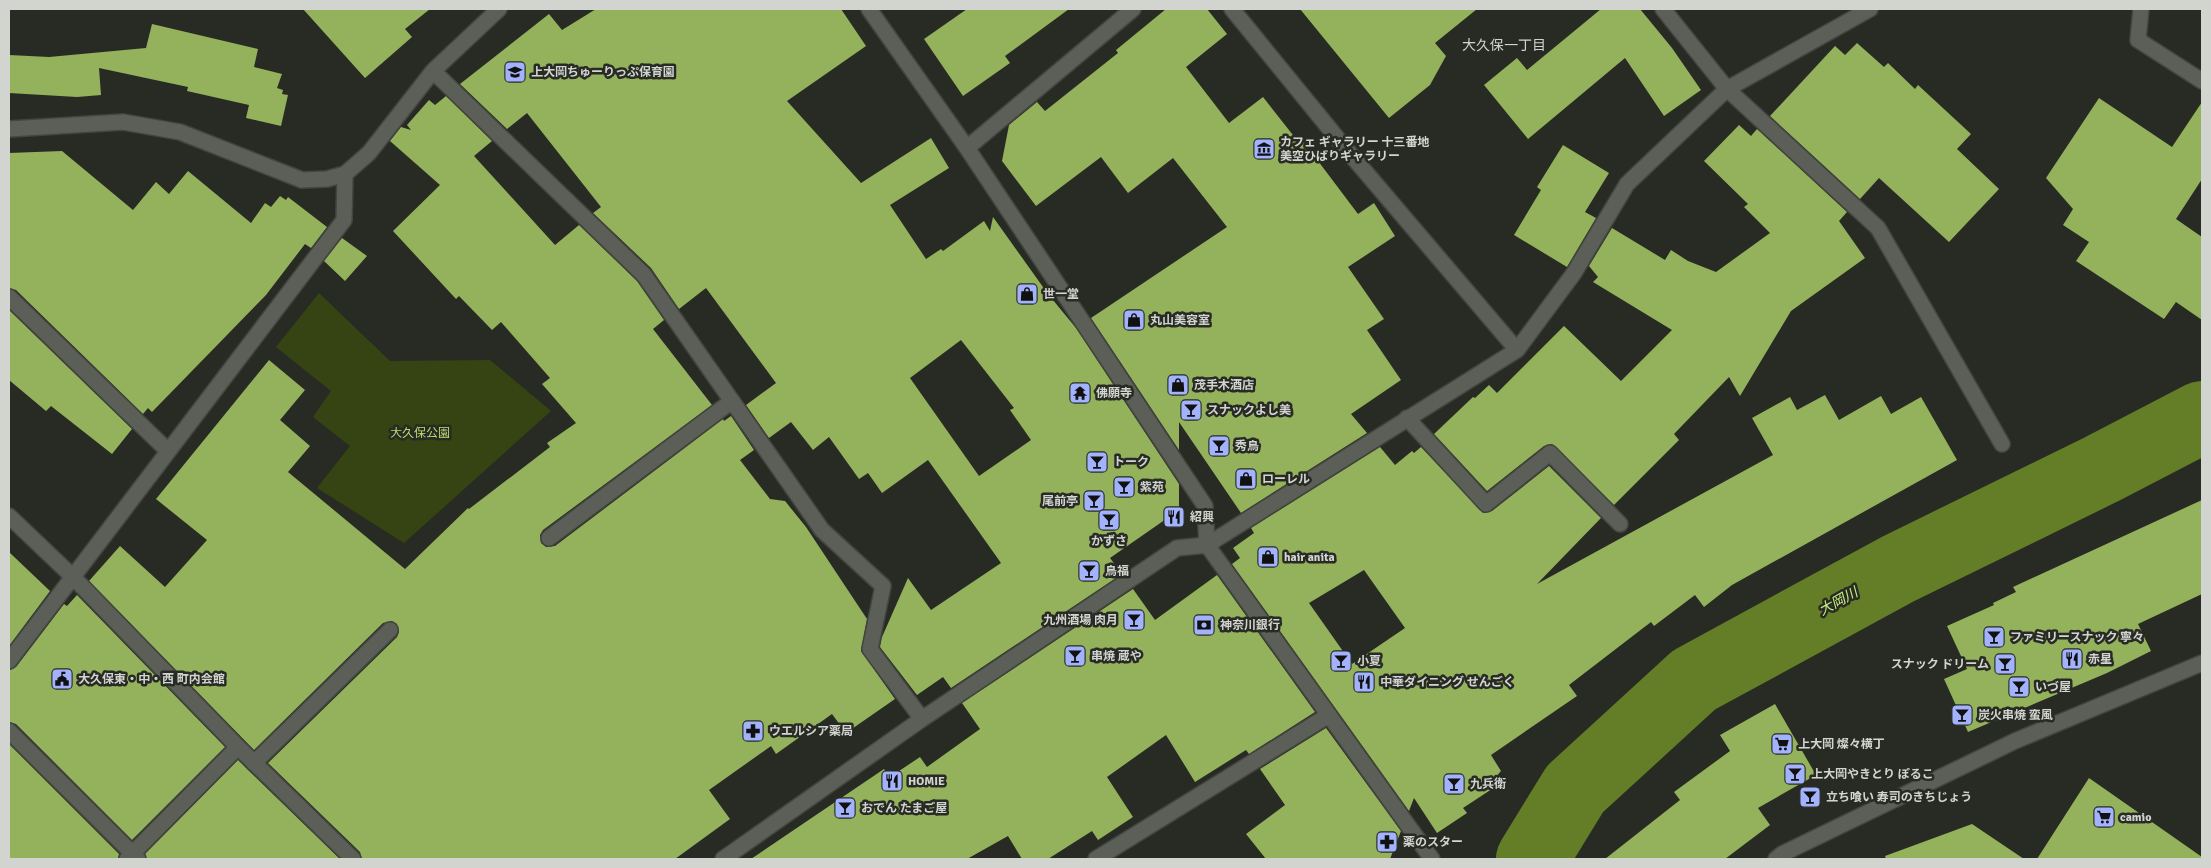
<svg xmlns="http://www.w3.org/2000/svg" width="2211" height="868" font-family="Signika,'Noto Sans JP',sans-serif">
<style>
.green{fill:#354412}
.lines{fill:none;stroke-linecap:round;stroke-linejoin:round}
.river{stroke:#647e27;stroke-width:72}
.building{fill:#94b15c;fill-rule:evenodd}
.service-casing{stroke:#434540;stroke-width:18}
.minor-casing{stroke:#434540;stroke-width:18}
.tertiary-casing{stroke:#434540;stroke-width:18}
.service{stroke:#5c5f57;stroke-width:15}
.minor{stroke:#5c5f57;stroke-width:15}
.tertiary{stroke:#5c5f57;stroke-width:15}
.labels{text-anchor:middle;stroke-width:5;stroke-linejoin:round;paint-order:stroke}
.poi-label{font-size:12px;font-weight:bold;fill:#d2d4d0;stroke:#282b24;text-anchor:start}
.park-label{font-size:12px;fill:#b8de6d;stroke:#282b24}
.neighbourhood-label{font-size:14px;fill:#d0d4cb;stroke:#282b24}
.water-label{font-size:14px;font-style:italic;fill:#cbf180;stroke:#282b24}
</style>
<rect width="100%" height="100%" fill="#282b24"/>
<!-- green -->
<path class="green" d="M319,293L390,361L490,360L551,411L404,543L317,488L350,446L313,417L331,391L276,347Z"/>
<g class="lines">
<!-- river -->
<path class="river" d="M1532,859L1575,789L1694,680L1898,569L2102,469L2202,417"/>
</g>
<!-- building -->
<path class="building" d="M303,9H430L405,29L412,37L365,78Z
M596,9H841L866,46L787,101L861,183L931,138L949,168L890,205L926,259L941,249L943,251L984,221L990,231L993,217L1048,294L1076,328L1179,484V510L1110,558L1122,574L951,688L943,677L917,695L880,647L882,637L908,578L931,610L1001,563L928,460L882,493L868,473L859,479L829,437L813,450L791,422L769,438L746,405L776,383L706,288L679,309L651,268L593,213L601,207L527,113L507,129L460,84L549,14L562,30ZM961,340L1014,408L1010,410L1031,440L979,476L910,378Z
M967,9H1069L1005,56L1010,63L963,96L924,39Z
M1166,9H1207L1227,34L1186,67L1229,123L1263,97L1300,144L1303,141L1358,214L1374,203L1395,236L1348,267L1384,319L1367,330L1401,380L1351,414L1367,433L1241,513L1179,422V450L1091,318L1227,227L1173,158L1128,193L1101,157L1036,206L1002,161L1009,125L1037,102L1045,111L1118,53L1116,50Z
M1300,9H1477L1435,43L1446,56L1430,85L1389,118Z
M1601,9H1640L1672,48L1701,90L1664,116L1625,58L1528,139L1484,85L1517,58L1527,70Z
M152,24L258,49L254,67L282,74L277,88L283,90L282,94L288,95L281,126L246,118L249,105L187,91L188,87L99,68L101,95L77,97L9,93V55L49,57L146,48Z
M1857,43L1884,67L1888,63L1915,89L1918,85L1971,134L1957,149L1999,189L1949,242L1879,178L1860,199L1770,116L1835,46L1845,55Z
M446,96L492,141L474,156L555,245L579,225L637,281L664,320L653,329L712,405L543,530L540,535L541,543L546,547L555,546L723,419L724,421L731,416L754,450L740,460L770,499L785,501L806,527L867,619L861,651L895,699L846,733L832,714L776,754L771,746L709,790L730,819L675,859H362L360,852L268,763L397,637L399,632L397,624L392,621L383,623L254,750L89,581L120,546L165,587L207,540L156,499L269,360L305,390L280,420L310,446L288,472L405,569L468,508L469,509L550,447L547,443L576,423L542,384L550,378L501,322L492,330L459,296L456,299L393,231L440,185L390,141L401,127L411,130L407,125L429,100L435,105Z
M2099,98L2172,147L2202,102V179L2176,219L2202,237V320L2176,302L2164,319L2076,261L2089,242L2063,225L2073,209L2046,178Z
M1739,125L1751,136L1757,129L1847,212L1839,221L1865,258L1791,311L1740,396L1729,377L1674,434L1679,440L1614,505L1552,444L1544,446L1487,491L1434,434L1473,397L1475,398L1489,385L1497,393L1564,326L1621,381L1672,330L1593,282L1598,277L1589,266L1612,228L1665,260L1671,250L1688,261L1716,272L1770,233L1744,207L1748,204L1704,161Z
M1563,145L1609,173L1585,212L1596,218L1567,267L1514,235L1541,190L1537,187Z
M62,151L133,210L156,182L169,194L188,171L251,223L265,203L271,207L280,196L286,200L288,197L327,227L311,248L305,244L266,295L152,412L148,408L143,414L16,290L9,288V153Z
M342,238L367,256L345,281L324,261Z
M9,310L132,429L112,454L51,406L46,411L9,380Z
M1825,395L1839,420L1881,396L1891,414L1921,397L1957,460L1732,585L1704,607L1695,595L1654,626L1651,622L1569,685L1577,696L1491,755L1501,771L1494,779L1498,785L1463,808L1467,813L1437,833L1414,798L1409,811L1232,564L1240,558L1233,548L1254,533L1251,528L1380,447L1395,465L1412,451L1414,453L1421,447L1483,513L1492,511L1549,466L1601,518L1537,584L1773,455L1752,418L1790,397L1797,410ZM1364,570L1405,628L1352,664L1309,603Z
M2202,500V594L2138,624L2151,651L2107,673L1968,732L1944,679L1967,669L1947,626L1994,605L1993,603L2016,592L2013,587Z
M9,552L50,591L9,646Z
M1217,575L1315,712L1249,754L1246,750L1195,782L1166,735L1107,777L1133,817L1098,840L1092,831L1048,859H1022L1008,836L967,859H751L884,769L890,777L920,757L927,767L980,729L962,703L1133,589L1155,620Z
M77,595L225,747L132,840L16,724L9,722V670L16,667L64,604L67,606Z
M1775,704L1816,775L1758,808L1770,825L1725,859H1605L1680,800L1674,792L1730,751L1720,735Z
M1326,728L1401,831L1390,859H1266L1246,834L1285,805L1260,769Z
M9,744L119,854L118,859H9Z
M238,760L248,770L340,859H147L145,854Z
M2089,778L2202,857V859H2037Z
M1972,824L2024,859H1886L1885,856Z"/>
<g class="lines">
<!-- service casing -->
<g class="service-casing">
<path id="service" d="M2141,9L2138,40L2202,81
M9,297L168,451
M1407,418L1486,504L1550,453L1620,524
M549,538L732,401
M9,731L138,859
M254,763L390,630
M127,859L238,747
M1096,859L1329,715"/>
</g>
<!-- minor casing -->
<g class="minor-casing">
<path id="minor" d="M869,9L967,148L1205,506L1207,545L1432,859
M1232,9L1351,155L1517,350
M1663,9L1727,89L1878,228L2002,444
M433,71L644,275L822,530L883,586L870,649L922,719
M9,129L123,122L180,132L302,180L327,179L345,174L369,153L433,71L499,9
M9,516L72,576L238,747L353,859
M9,661L344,220L345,174
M723,859L922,719L1177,548L1207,545L1517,350L1574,273L1627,184L1727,89L1870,9
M1776,859L1782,854L2015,741L2202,663"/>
</g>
<!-- tertiary casing -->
<g class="tertiary-casing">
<path id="tertiary" d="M967,148L1133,9"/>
</g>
<!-- service -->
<use href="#service" class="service"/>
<!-- minor -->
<use href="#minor" class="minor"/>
<!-- tertiary -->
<use href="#tertiary" class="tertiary"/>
</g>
<!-- icons -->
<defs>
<g id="school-square" transform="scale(1.125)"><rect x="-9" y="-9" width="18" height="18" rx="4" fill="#a3b2fd" stroke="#282b24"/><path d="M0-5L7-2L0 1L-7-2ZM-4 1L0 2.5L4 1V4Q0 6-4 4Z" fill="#111"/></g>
<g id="museum-square" transform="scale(1.125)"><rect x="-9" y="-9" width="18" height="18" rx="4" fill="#a3b2fd" stroke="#282b24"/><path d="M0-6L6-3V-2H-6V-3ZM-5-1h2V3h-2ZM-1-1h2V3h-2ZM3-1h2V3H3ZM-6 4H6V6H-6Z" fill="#111"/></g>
<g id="shop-square" transform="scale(1.125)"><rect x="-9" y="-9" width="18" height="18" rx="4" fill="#a3b2fd" stroke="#282b24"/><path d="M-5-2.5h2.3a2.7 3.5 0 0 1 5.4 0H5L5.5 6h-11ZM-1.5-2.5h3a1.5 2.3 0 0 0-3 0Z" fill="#111"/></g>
<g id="temple-square" transform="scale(1.125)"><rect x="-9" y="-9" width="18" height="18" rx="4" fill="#a3b2fd" stroke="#282b24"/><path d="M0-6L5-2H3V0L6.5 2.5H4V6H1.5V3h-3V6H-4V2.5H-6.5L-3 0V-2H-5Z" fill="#111"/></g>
<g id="bar-square" transform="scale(1.125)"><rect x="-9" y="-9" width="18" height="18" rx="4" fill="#a3b2fd" stroke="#282b24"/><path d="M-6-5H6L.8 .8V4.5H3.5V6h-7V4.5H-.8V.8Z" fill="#111"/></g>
<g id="restaurant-square" transform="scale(1.125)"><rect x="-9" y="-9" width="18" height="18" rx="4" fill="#a3b2fd" stroke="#282b24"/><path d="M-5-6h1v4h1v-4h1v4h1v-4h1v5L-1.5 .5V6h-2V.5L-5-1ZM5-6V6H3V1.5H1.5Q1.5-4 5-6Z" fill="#111"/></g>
<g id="bank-square" transform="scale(1.125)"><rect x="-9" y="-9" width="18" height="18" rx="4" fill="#a3b2fd" stroke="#282b24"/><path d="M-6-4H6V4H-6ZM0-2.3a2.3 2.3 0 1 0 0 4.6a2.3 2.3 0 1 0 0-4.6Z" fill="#111"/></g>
<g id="civic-square" transform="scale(1.125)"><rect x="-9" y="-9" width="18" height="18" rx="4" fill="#a3b2fd" stroke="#282b24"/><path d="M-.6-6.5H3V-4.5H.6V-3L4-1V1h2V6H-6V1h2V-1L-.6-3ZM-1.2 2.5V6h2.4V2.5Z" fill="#111"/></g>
<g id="pharmacy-square" transform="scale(1.125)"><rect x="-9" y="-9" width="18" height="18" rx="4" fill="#a3b2fd" stroke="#282b24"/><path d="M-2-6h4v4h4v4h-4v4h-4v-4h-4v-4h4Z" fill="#111"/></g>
<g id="supermarket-square" transform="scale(1.125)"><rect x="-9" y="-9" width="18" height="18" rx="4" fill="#a3b2fd" stroke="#282b24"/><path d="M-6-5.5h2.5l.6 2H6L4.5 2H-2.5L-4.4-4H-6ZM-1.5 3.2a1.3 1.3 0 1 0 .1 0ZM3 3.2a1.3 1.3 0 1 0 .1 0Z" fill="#111"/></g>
</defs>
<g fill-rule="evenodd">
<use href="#school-square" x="515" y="72"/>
<use href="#museum-square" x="1264" y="149"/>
<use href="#shop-square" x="1027" y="294"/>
<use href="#shop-square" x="1134" y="320"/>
<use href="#shop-square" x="1178" y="385"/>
<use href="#temple-square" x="1080" y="393"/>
<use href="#bar-square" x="1191" y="410"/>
<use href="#bar-square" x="1219" y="446"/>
<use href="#bar-square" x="1097" y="462"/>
<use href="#shop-square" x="1246" y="479"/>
<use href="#bar-square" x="1124" y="487"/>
<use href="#bar-square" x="1094" y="501"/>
<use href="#restaurant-square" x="1174" y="517"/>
<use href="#bar-square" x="1109" y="520"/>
<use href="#shop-square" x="1268" y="557"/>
<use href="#bar-square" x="1089" y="571"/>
<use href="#bar-square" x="1134" y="620"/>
<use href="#bank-square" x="1204" y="625"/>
<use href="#bar-square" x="1994" y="637"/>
<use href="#bar-square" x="1075" y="656"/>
<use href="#restaurant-square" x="2072" y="659"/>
<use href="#bar-square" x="1341" y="661"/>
<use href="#bar-square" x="2005" y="664"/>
<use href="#civic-square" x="62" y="679"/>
<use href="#restaurant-square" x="1364" y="682"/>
<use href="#bar-square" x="2019" y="687"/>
<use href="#bar-square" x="1962" y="715"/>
<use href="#pharmacy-square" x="753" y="731"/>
<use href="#supermarket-square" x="1782" y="744"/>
<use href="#bar-square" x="1795" y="774"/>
<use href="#restaurant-square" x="892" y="781"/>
<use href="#bar-square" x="1454" y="784"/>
<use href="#bar-square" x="1810" y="797"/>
<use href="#bar-square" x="845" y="808"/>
<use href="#supermarket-square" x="2104" y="817"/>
<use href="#pharmacy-square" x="1387" y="842"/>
</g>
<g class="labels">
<!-- poi labels -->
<g class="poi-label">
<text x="531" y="76">上大岡ちゅーりっぷ保育園</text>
<text x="1280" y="146">カフェ ギャラリー 十三番地<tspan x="1280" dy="14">美空ひばりギャラリー</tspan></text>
<text x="1043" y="298">世一堂</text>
<text x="1150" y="324">丸山美容室</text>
<text x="1194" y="389">茂手木酒店</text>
<text x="1096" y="397">佛願寺</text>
<text x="1207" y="414">スナックよし美</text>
<text x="1235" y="450">秀鳥</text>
<text x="1113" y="466">トーク</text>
<text x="1262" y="483">ローレル</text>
<text x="1140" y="491">紫苑</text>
<text x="1078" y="505" text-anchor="end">尾前亭</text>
<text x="1190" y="521">紹興</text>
<text x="1109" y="545" text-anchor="middle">かずさ</text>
<text x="1284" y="561">hair anita</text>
<text x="1105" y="575">鳥福</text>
<text x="1118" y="624" text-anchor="end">九州酒場 肉月</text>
<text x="1220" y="629">神奈川銀行</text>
<text x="2010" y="641">ファミリースナック 寧々</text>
<text x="1091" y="660">串焼 蔵や</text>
<text x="2088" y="663">赤星</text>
<text x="1357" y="665">小夏</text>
<text x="1989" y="668" text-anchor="end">スナック ドリーム</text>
<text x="78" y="683">大久保東・中・西 町内会館</text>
<text x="1380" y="686">中華ダイニング せんごく</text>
<text x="2035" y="691">いづ屋</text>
<text x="1978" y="719">炭火串焼 蛮風</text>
<text x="769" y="735">ウエルシア薬局</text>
<text x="1798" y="748">上大岡 燦々横丁</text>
<text x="1811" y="778">上大岡やきとり ぽるこ</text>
<text x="908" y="785">HOMIE</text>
<text x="1470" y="788">九兵衛</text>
<text x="1826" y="801">立ち喰い 寿司のきちじょう</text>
<text x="861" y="812">おでん たまご屋</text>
<text x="2120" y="821">camio</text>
<text x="1403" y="846">薬のスター</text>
</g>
<!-- park labels -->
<g class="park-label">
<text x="420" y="437">大久保公園</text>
</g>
<!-- neighbourhood labels -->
<g class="neighbourhood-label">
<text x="1504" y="50">大久保一丁目</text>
</g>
<!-- water labels -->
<g class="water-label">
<text transform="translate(1838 601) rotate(-29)" y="5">大岡川</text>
</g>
</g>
<!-- border -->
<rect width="2211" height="868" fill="none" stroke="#d2d4d0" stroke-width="20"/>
</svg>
